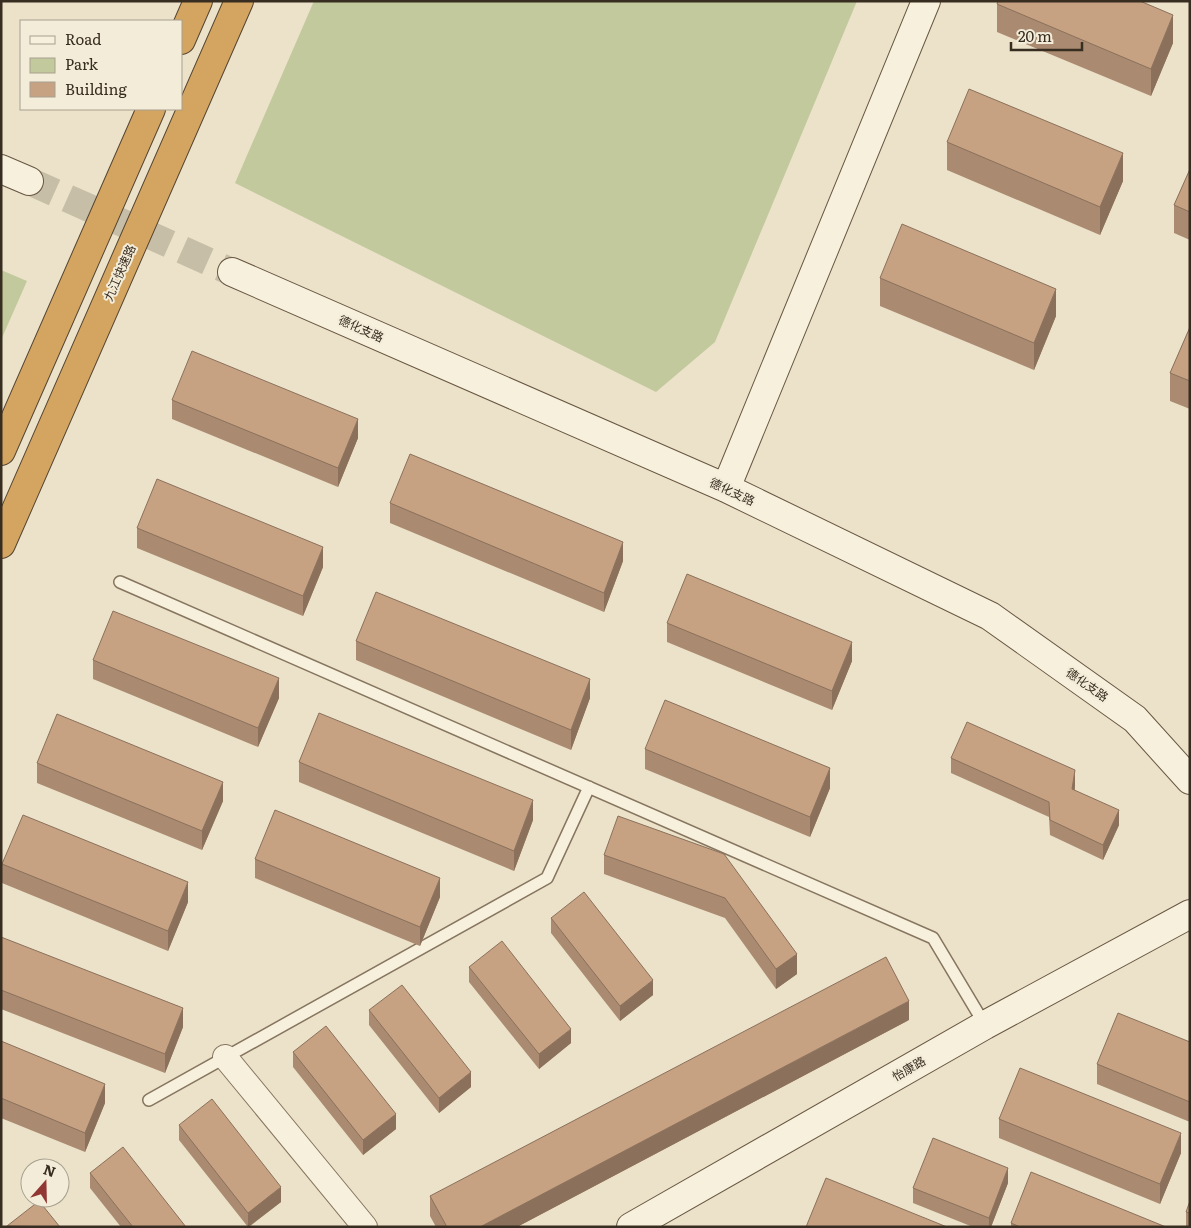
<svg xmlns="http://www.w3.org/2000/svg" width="1191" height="1228" font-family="Literata,'Noto Sans SC',serif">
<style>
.green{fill:#c2c99d}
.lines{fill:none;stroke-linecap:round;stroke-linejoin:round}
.secondary-tunnel{stroke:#c7bea7;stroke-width:28;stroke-dasharray:28 14;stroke-linecap:butt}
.lane-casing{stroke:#86755f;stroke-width:14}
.street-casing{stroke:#86755f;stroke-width:26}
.secondary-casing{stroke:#685742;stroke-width:30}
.highway-casing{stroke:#554432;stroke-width:30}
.lane{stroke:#f7f0dc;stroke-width:11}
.street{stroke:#f7f0dc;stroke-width:24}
.secondary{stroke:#f7f0dc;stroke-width:28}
.highway{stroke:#d3a561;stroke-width:28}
.wall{fill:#aa8a70}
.shaded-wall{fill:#8b715b}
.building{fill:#c6a182;stroke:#8b715b}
.labels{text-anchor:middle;stroke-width:4;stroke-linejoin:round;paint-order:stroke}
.street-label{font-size:12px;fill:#382d21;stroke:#f3ecd8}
</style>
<rect width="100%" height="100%" fill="#ebe2c9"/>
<!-- green -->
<path class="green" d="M314,1H857L715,342L656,392L235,183Z
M1,270L27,281L1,340Z"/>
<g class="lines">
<!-- secondary-tunnel -->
<path class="secondary-tunnel" d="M29,181L232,272"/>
<!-- lane casing -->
<g class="lane-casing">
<path id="lane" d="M120,582L933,938L985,1025
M149,1100L547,878L589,787"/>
</g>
<!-- street casing -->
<g class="street-casing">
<path id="street" d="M225,1057L365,1227"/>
</g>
<!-- secondary casing -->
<g class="secondary-casing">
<path id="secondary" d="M1,169L29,181
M232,272L726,488L990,616L1135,719L1190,780
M726,488L926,1
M631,1227L985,1025L1190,914"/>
</g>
<!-- highway casing -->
<g class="highway-casing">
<path id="highway" d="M181,40L198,1
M1,451L151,109
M1,544L239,1"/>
</g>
<!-- lane -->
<use href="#lane" class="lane"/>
<!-- street -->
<use href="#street" class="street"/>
<!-- secondary -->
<use href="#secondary" class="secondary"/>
<!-- highway -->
<use href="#highway" class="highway"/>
</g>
<!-- wall -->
<path class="wall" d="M997,4L1173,43L1151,96L997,32Z
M947,142L1123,181L1100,235L947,170Z
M1190,169V240L1174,233V205Z
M880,278L1056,316L1034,370L880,306Z
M1190,327V409L1170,401V373Z
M172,400L358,438L338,487L172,419Z
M390,503L623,561L604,612L390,523Z
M137,528L323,567L303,616L137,548Z
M667,623L852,661L832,710L667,642Z
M356,641L590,698L571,750L356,660Z
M93,660L279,698L258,747L93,679Z
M645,749L830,788L810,837L645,769Z
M951,758L1075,785V790L1119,825L1103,860L1050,835L1049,817L951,773Z
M299,762L533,820L514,871L299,782Z
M37,763L223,801L202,850L37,783Z
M724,854L797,974L776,989L725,918L604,874V855Z
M255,859L440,897L420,946L255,878Z
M2,864L188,902L168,951L2,883Z
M551,918L653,995L620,1021L551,933Z
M1,937L183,1027L165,1073L1,1009Z
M469,967L571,1043L539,1069L469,982Z
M369,1010L471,1087L439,1113L369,1025Z
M909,1020L517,1227H436L430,1216V1196Z
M1,1041L105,1103L85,1152L1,1118Z
M1190,1042V1122L1097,1084V1064Z
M293,1052L396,1129L363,1155L293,1067Z
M999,1119L1181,1153L1160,1204L999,1138Z
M179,1125L281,1202L249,1227H248L179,1140Z
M90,1173L186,1227H121L90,1188Z
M1008,1183L991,1227H973L913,1203V1188Z
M1190,1201V1227H1186V1212Z
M1011,1223L1166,1227H1011Z"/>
<!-- shaded-wall -->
<path class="shaded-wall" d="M1173,15V43L1151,96V69Z
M1123,153V181L1100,235V207Z
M1056,289V316L1034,370V343Z
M358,419V438L338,487V468Z
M623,542V561L604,612V593Z
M323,547V567L303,616V596Z
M852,642V661L832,710V691Z
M279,678V698L258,747V728Z
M590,679V698L571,750V730Z
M830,768V788L810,837V817Z
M1075,770V785L1072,804V789Z
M223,782V801L202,850V831Z
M533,800V820L514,871V851Z
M1119,810V825L1103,860V845Z
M440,878V897L420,946V927Z
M188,882V902L168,951V931Z
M797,954V974L776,989V969Z
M653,980V995L620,1021V1006Z
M909,1001V1020L517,1227H480Z
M183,1008V1027L165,1073V1054Z
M571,1029V1043L539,1069V1054Z
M471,1072V1087L439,1113V1098Z
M105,1084V1103L85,1152V1133Z
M396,1114V1129L363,1155V1140Z
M1181,1133V1153L1160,1204V1184Z
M1008,1168V1183L991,1227H989V1218Z
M281,1187V1202L248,1227V1213Z"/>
<!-- building -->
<path class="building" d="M998,1H1140L1173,15L1151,69L997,4Z
M969,89L1123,153L1100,207L947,142Z
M1190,169V212L1174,205Z
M902,224L1056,289L1034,343L880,278Z
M1190,327V381L1170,373Z
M192,351L358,419L338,468L172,400Z
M410,454L623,542L604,593L390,503Z
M157,479L323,547L303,596L137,528Z
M687,574L852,642L832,691L667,623Z
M376,592L590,679L571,730L356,641Z
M113,611L279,678L258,728L93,660Z
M665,700L830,768L810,817L645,749Z
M319,713L533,800L514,851L299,762Z
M57,714L223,782L202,831L37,763Z
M967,722L1075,770L1072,789L1119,810L1103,845L1050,820L1049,802L951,758Z
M275,810L440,878L420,927L255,859Z
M23,815L188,882L168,931L2,864Z
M618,816L724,854L797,954L776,969L725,898L604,855Z
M584,892L653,980L620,1006L551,918Z
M1,937L183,1008L165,1054L1,990Z
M502,941L571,1029L539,1054L469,967Z
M886,957L909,1001L480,1227H447L430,1196Z
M402,985L471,1072L439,1098L369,1010Z
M1118,1013L1190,1042V1102L1097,1064Z
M326,1026L396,1114L363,1140L293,1052Z
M1,1041L105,1084L85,1133L1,1098Z
M1020,1068L1181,1133L1160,1184L999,1119Z
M212,1099L281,1187L248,1213L179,1125Z
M933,1138L1008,1168L989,1218L913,1188Z
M123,1147L186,1227H133L90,1173Z
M1031,1172L1166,1227H1020L1011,1223Z
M826,1178L947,1227H806Z
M39,1201L60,1227L7,1226Z
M1190,1201V1213L1186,1212Z"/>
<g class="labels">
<!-- street labels -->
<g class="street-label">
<text transform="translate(120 273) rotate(-66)" y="4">九江快速路</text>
<text transform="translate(361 329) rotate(24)" y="4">德化支路</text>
<text transform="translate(732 492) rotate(25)" y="4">德化支路</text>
<text transform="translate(1087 685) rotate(35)" y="4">德化支路</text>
<text transform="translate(909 1069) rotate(-30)" y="4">怡康路</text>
</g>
</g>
<!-- border -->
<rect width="1191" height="1228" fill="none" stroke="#382d21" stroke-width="5"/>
<!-- legend -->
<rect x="20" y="20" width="162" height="90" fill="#f3ecd8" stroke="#a8a08f"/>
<rect x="30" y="36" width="25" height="8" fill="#f7f0dc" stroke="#a8a08f"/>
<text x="65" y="45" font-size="15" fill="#382d21">Road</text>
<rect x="30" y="58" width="25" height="15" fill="#c2c99d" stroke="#a8a08f"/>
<text x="65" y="70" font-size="15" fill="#382d21">Park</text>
<rect x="30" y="82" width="25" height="15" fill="#c6a182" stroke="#a8a08f"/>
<text x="65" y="95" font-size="15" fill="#382d21">Building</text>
<!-- north arrow -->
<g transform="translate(45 1183) rotate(20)"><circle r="24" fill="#f3ecd8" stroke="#a8a08f"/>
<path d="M0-4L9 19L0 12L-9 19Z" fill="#913633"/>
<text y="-8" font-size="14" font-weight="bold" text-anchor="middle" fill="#382d21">N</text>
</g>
<!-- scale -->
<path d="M1011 42v8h71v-8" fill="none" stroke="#382d21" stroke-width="2.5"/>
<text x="1018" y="42" font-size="15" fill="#382d21" stroke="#f3ecd8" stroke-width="4" paint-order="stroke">20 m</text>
</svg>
